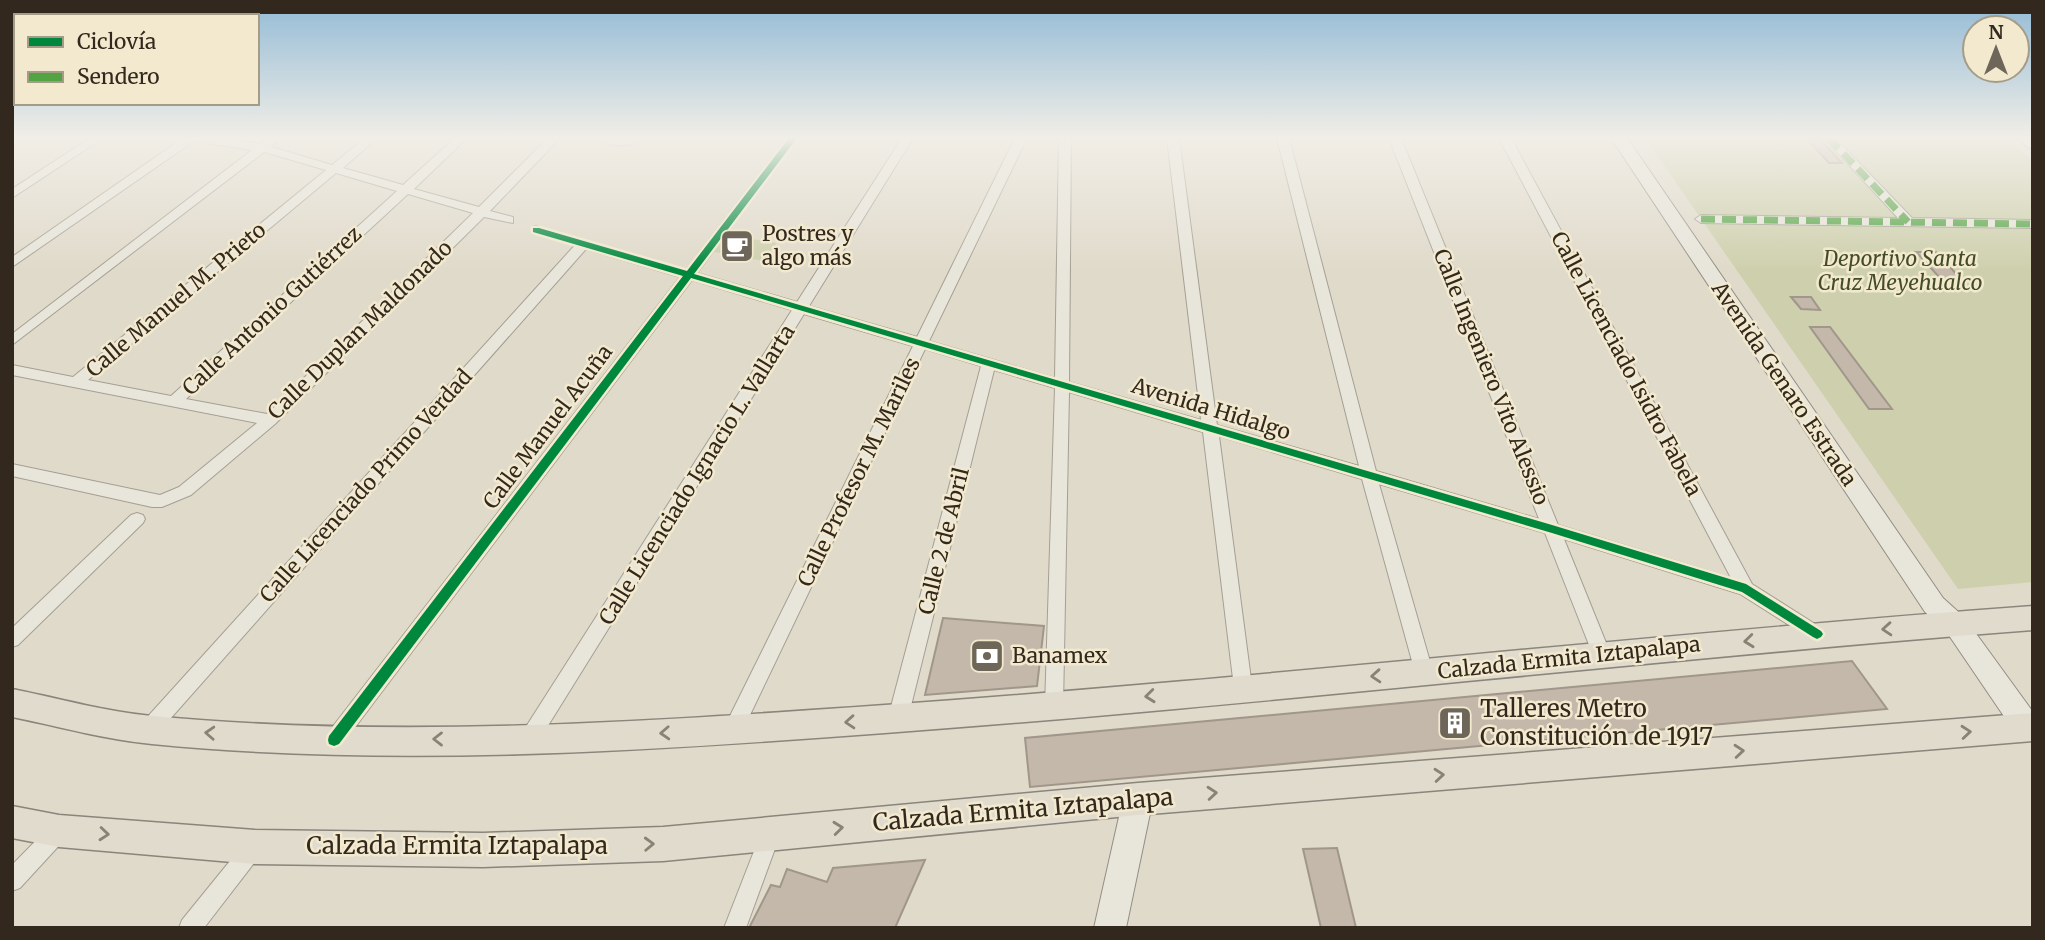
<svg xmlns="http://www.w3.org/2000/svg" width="2045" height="940" font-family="Merriweather,serif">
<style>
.green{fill:#ced0ad}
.building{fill:#c4b8ab;stroke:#a0968a;stroke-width:2}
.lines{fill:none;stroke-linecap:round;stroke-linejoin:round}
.street-casing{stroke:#a59f93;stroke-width:2}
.secondary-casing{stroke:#948e83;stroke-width:2}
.primary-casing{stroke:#8a847a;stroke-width:3}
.street{fill:#e8e5db;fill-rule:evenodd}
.secondary{fill:#e8e5db;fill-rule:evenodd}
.primary{fill:#e0dbcd;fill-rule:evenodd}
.quiet{stroke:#52a341;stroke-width:7;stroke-dasharray:14 7;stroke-linecap:butt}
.cycleway-casing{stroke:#f2e9cf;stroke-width:5}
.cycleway{fill:#00873e;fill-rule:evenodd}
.oneway{stroke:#898275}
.labels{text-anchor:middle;stroke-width:5;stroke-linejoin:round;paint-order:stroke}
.poi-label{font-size:21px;fill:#32281d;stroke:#f2e9cf;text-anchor:start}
.park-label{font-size:21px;font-style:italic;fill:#424d25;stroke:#f2e9cf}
.street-label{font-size:21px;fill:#32281d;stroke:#f2e9cf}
.near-poi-label{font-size:24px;fill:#32281d;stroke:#f2e9cf;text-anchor:start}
.near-street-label{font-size:24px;fill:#32281d;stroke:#f2e9cf}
</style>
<rect width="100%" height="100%" fill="#e0daca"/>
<!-- green -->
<path class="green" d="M1645,138H2006L2033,161V582L1958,589Z
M728,235L777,243L764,261L714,252Z"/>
<!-- building -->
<path class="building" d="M1806,138H1819L1842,163H1829Z
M1916,252H1936L1961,279H1941Z
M1791,297H1811L1820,310L1801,309Z
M1810,327H1830L1892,409H1869Z
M943,618L1044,626L1037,686L925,695Z
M1852,661L1887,709L1030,787L1025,738Z
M1337,848L1356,928H1321L1303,849Z
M925,860L895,928H749L771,885L780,887L787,869L827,882L833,868Z"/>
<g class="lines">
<!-- street casing -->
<g class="street-casing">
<path id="street" d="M90,138H103L12,198V189Z
M183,138H220L260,144L268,138H280L271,147L332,165L365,138H377L343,168L403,185L455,138H467L414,189L479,207L548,138H560L490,211L513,217V223L484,217L275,424L191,495L162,507H152L12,476V464L160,495L179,487L257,423L12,375V365L73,377L326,170L264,152L12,345V334L252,150L194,141L12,267V257ZM336,173L397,191L171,396L88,380ZM408,194L473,213L267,414L186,399Z
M592,138H646C634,148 605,147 592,138Z
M787,138H798L697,273L797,302L902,138H913L809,306L917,337L1015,138H1027L929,341L1055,378L1059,138H1071L1069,382L1201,420L1167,138H1179L1217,425L1359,466L1277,138H1289L1376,471L1539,519L1389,138H1401L1558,525L1731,578L1499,138H1511L1752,584L1823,629L1826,634L1823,639L1817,641L1811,639L1740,594L1564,539L1611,655L1608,660L1602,663L1596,660L1593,655L1545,533L1379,484L1433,672L1431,678L1424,680L1417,678L1415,672L1362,479L1219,436L1252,687L1250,693L1243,695L1236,693L1234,687L1203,432L1069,392L1063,707L1061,713L1054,715L1047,713L1045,707L1055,388L994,370L908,718L905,724L898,726L891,724L888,718L981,366L925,349L740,736L733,739L726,736L723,730L913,346L804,314L536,745L529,748L522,745L519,739L522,733L792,310L692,280L341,746L334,749L327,746L324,740L327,734L680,277L586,249L155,736L148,739L141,736L138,730L141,724L575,245L532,233V227L536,226L686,270Z
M1824,138H1835L1912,218L2033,220V228L1701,223L1695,219L1701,215L1898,218Z
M137,513L143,515L145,519L143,523L18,645L12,647V628L131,515Z
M59,821L66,824L69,831L66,838L20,888L12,891V865L52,824Z
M770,825L777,828L780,835L746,928H724L763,828Z
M254,837L261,840L264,847L261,854L204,928H179L182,920L247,840Z"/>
</g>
<!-- secondary casing -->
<g class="secondary-casing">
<path id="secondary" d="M1611,138H1627L1943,598L1964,617L2033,712V739L2028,740L2018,737L1946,631L1925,612Z
M2018,138H2033V149L2027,147Z
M1138,785L1148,789L1153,799L1126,928H1094L1123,799L1128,789Z"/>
</g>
<!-- primary casing -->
<g class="primary-casing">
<path id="primary" d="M2033,606V630C1650,659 1268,705 885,733C643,751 395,768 152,744C106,740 58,726 12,717V689C58,698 106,712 152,716C396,739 642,722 885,705C1268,678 1650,634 2033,606Z
M2033,713V741L1138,815L663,861L483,867L255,864L59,847L12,838V806L59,815L255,830L483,833L663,827L1138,783Z"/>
</g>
<!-- street -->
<use href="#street" class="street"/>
<!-- secondary -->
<use href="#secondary" class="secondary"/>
<!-- primary -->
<use href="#primary" class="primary"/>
<!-- quiet -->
<path class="quiet" d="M1829,138L1908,222
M1701,219L2033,224"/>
<!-- cycleway casing -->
<g class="cycleway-casing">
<path id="cycleway" d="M789,138H797L694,274L1552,525L1746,584L1821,631L1823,634L1821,637L1817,639L1813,637L1742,592L1552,533L691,278L339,744L334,746L329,744L328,740L329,736L683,276L533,232V228H539L687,271Z"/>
</g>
<!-- cycleway -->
<use href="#cycleway" class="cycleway"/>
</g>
<!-- one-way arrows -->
<defs><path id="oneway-chevron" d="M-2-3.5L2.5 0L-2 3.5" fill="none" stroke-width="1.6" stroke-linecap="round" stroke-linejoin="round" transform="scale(1.75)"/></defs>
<g class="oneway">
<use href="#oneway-chevron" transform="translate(1887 629) rotate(176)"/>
<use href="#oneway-chevron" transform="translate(1749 641) rotate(174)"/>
<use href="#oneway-chevron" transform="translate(1376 676) rotate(176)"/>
<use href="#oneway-chevron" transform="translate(1150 696) rotate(174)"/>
<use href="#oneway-chevron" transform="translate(850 722) rotate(176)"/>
<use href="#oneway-chevron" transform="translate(1966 732) rotate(-5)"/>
<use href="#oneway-chevron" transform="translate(210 733) rotate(-177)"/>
<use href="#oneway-chevron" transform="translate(665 733) rotate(177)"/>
<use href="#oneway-chevron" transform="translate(438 739) rotate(180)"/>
<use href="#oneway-chevron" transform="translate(1739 751) rotate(-5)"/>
<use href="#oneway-chevron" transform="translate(1439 775) rotate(-5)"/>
<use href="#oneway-chevron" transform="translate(1212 793) rotate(-5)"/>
<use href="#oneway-chevron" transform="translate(838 828) rotate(-6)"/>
<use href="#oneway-chevron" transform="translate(104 834) rotate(5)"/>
<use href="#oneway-chevron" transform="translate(649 844) rotate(-2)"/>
</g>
<!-- sky -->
<linearGradient id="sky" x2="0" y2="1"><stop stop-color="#93bbd6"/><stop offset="0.51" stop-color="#f1eee7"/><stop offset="1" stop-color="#f1eee7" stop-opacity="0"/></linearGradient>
<rect width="2045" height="270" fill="url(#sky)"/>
<!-- icons -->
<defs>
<g id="cafe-square" transform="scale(1.75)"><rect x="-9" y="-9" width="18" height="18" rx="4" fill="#6f665a" stroke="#f2e9cf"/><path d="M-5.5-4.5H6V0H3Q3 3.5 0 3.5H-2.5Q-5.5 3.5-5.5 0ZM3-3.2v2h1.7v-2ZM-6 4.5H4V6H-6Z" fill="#fff"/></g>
<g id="bank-square" transform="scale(1.75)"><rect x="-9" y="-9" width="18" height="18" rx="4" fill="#6f665a" stroke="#f2e9cf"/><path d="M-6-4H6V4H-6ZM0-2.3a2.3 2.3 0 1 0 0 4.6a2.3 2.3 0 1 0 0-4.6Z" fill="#fff"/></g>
<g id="building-square" transform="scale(1.75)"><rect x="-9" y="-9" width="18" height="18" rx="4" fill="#6f665a" stroke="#f2e9cf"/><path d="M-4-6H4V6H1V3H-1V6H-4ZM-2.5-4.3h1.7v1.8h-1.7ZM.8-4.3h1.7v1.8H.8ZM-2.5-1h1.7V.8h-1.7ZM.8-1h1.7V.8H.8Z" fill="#fff"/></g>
</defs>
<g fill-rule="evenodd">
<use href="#cafe-square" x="737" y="246"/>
<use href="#bank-square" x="987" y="656"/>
<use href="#building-square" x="1455" y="723"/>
</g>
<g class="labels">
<!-- poi labels -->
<g class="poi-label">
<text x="762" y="241">Postres y<tspan x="762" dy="24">algo más</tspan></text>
<text x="1012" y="663">Banamex</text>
</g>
<!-- park labels -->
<g class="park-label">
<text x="1900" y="266">Deportivo Santa<tspan x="1900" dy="24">Cruz Meyehualco</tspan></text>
</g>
<!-- street labels -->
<g class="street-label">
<text transform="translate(176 300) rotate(-40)" y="7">Calle Manuel M. Prieto</text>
<text transform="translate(272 311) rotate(-43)" y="7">Calle Antonio Gutiérrez</text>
<text transform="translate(360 330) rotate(-44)" y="7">Calle Duplan Maldonado</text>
<text transform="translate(1626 364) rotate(62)" y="7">Calle Licenciado Isidro Fabela</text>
<text transform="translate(1491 377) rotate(68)" y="7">Calle Ingeniero Vito Alessio</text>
<text transform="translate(1784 384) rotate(56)" y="7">Avenida Genaro Estrada</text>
<text transform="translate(1211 409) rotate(17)" y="7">Avenida Hidalgo</text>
<text transform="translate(548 427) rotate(-53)" y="7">Calle Manuel Acuña</text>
<text transform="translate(859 472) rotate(-64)" y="7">Calle Profesor M. Mariles</text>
<text transform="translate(697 475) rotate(-58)" y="7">Calle Licenciado Ignacio L. Vallarta</text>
<text transform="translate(366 486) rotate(-48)" y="7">Calle Licenciado Primo Verdad</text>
<text transform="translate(944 541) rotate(-76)" y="7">Calle 2 de Abril</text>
<text transform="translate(1569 658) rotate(-6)" y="7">Calzada Ermita Iztapalapa</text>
</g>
<!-- near-poi labels -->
<g class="near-poi-label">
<text x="1480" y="717">Talleres Metro<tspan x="1480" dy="28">Constitución de 1917</tspan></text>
</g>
<!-- near-street labels -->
<g class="near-street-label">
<text transform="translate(1023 810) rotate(-5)" y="8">Calzada Ermita Iztapalapa</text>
<text x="457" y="854">Calzada Ermita Iztapalapa</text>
</g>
</g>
<!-- border -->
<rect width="2045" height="940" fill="none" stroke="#32281d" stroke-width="28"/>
<!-- legend -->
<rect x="14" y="14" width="245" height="91" fill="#f2e9cf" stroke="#a59c88" stroke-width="2"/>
<rect x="28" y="37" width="35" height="10" fill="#00873e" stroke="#a59c88" stroke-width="2"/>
<text x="77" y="49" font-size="21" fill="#32281d">Ciclovía</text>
<rect x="28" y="72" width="35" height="10" fill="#52a341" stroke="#a59c88" stroke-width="2"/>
<text x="77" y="84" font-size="21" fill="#32281d">Sendero</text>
<!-- north arrow -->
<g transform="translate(1996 49)"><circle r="33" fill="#f2e9cf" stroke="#a59c88" stroke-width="2"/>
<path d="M0-5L12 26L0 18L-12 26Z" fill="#6f665a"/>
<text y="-10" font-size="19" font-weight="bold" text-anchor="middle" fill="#32281d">N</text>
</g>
</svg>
